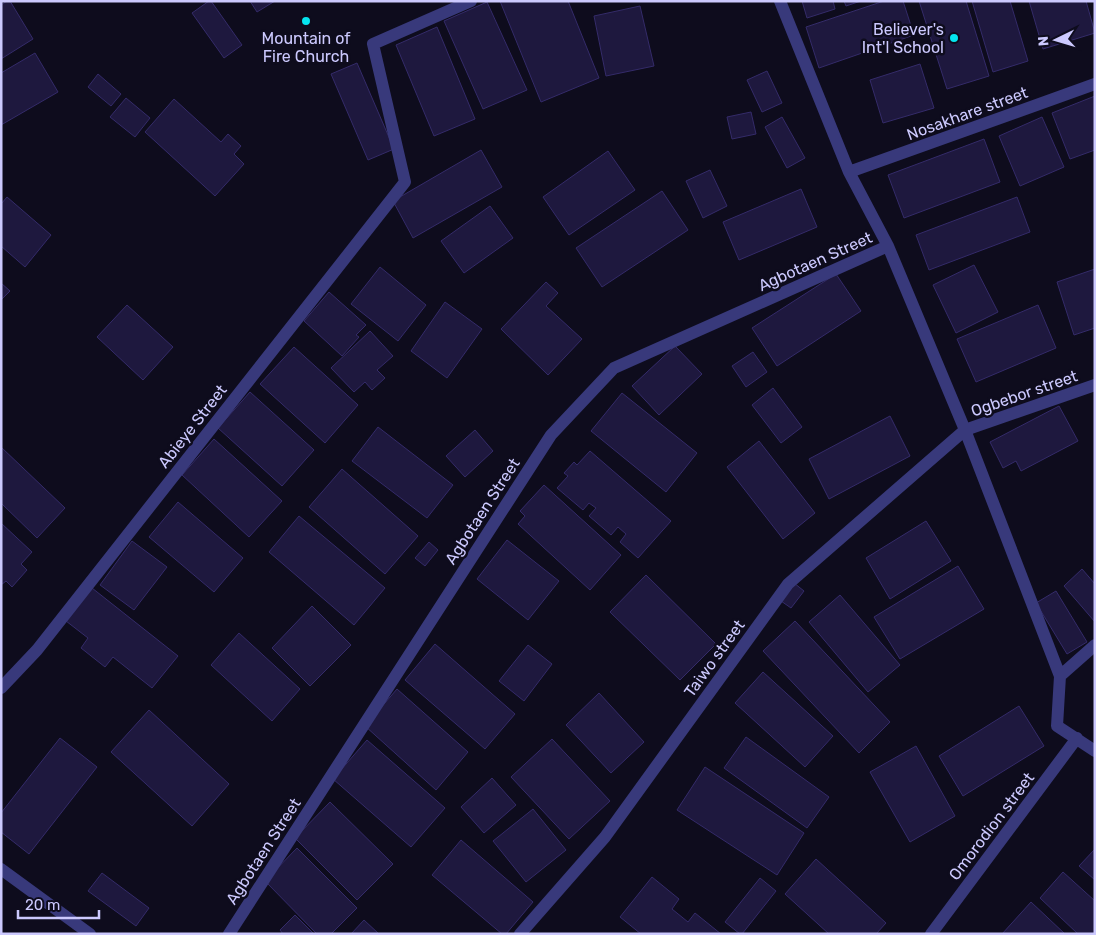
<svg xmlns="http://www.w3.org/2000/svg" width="1096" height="935" font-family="Rubik,sans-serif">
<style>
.building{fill:#1e183e;stroke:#342b69}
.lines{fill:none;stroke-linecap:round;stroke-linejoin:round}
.minor{stroke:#38397b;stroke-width:12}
.poi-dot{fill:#05e4ef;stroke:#0e0c1d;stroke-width:2}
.labels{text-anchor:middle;stroke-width:5;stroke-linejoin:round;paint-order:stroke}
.poi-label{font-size:16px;fill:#ccc9fe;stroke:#0e0c1d;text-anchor:end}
.street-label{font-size:16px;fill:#ccc9fe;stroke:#0e0c1d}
</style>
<rect width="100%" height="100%" fill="#0e0c1d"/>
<!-- building -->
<path class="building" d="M7,1H10L33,39L1,59V5Z
M209,1H211L242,45L224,58L192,13Z
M250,1H275L257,12Z
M500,1H568L599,78L541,102Z
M802,1H833L835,9L807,18Z
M844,1H861L846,6Z
M884,1H903L914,35L819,68L806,27Z
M919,1H966L989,76L947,89Z
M972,1H1010L1028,61L993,72Z
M1029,1H1086L1095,33L1043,49Z
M487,2L527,90L483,109L444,21Z
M640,6L654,66L606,76L594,16Z
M437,27L475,119L434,136L396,45Z
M35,53L58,92L1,125V73Z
M357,63L394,149L368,160L331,74Z
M920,64L934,108L883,123L870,80Z
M767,71L782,103L762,112L747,80Z
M98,74L121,94L111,106L88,87Z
M1095,96V150L1070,159L1052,113Z
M126,98L150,118L135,137L110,117Z
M174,99L221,142L228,134L241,146L234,154L244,164L215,196L145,132Z
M751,112L756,134L732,139L727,117Z
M782,117L805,158L787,168L765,127Z
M1042,117L1064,167L1020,186L999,136Z
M984,139L1000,182L904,218L888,175Z
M481,150L502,187L413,238L393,201Z
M608,151L635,190L569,235L543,197Z
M710,170L727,206L703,218L686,181Z
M801,189L817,227L739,260L723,222Z
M662,191L688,230L602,287L576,248Z
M7,197L51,235L25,267L1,246V204Z
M1017,197L1030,232L929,270L916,235Z
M490,206L513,238L464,273L441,241Z
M974,265L998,312L956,333L933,285Z
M380,267L426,305L398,341L351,304Z
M1095,269V328L1074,335L1057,282Z
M836,274L861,311L777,366L752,328Z
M546,282L558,293L546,306L582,339L548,375L501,329Z
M1,283L10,291L1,300Z
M329,292L366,325L356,335L359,337L342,356L304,321Z
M445,302L482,329L447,378L411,351Z
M127,305L173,347L143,380L97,337Z
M1038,305L1056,348L976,382L957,339Z
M370,331L393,356L377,370L385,378L372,390L365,382L354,392L331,368Z
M675,346L702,374L659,415L632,386Z
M294,347L358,405L325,443L260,384Z
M753,352L767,372L746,387L732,366Z
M773,388L802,427L781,443L752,405Z
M250,392L314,450L282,486L218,428Z
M622,393L697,453L666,492L591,431Z
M1059,406L1078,441L1021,471L1016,461L1003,468L990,442Z
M890,416L910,456L829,499L809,459Z
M378,427L453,485L427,518L352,461Z
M475,430L493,451L465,477L446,456Z
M214,439L282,501L249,537L182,475Z
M759,441L815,513L783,539L727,467Z
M1,447L65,508L37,538L1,503Z
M590,451L671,521L638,558L620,542L626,534L618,527L611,535L589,516L596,508L589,503L583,510L557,488L568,476L564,473L574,462L577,465Z
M342,469L418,536L385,574L309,507Z
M544,485L621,555L590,590L518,524L525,516L520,511Z
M178,502L243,558L214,592L149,537Z
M299,516L385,588L354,625L269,552Z
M926,521L951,561L890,599L866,558Z
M1,523L32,552L21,564L27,570L12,587L6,581L1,585Z
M507,540L559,581L528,620L477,579Z
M132,541L167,567L134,610L100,585Z
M429,542L438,550L425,566L415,558Z
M958,566L984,609L900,659L874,617Z
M1082,569L1095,584V622L1064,586Z
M646,575L716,644L680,680L610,612Z
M794,583L804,591L791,608L781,601Z
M92,588L178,656L152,688L113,657L105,667L81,648L88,638L66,621Z
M1056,591L1087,642L1067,654L1036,603Z
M840,595L900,665L868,692L809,622Z
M312,606L351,645L310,686L272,648Z
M795,621L890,722L859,753L763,651Z
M239,633L300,689L272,721L211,665Z
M435,644L515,714L485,749L405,680Z
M528,645L552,664L524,701L499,681Z
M763,672L833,736L805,767L735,703Z
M397,689L468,752L436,790L365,726Z
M599,693L644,742L611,773L566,725Z
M1019,706L1044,746L963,796L939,756Z
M149,710L229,784L192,826L111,752Z
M746,737L829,797L807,828L724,768Z
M60,738L97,767L29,854L1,832V813Z
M552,739L610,801L569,839L511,777Z
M367,740L445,808L411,847L333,779Z
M916,746L955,816L910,842L870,772Z
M705,767L804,833L777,875L677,810Z
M492,778L516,805L484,833L461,807Z
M330,802L393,864L357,900L295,838Z
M533,809L566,850L526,882L493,841Z
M461,840L533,902L506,934H502L432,875Z
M297,848L357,908L331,934H317L265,881Z
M1095,849V880L1079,866Z
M816,859L886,923L876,934H829L785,894Z
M1063,872L1095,901V934H1078L1040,898Z
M102,873L149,908L136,926L88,891Z
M652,877L679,899L672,909L688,922L695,913L721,934H641L620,917Z
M760,878L776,891L742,934H740L725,922Z
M1031,902L1065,934H1002Z
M295,915L314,934H283L280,930Z
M364,920L379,934H351Z"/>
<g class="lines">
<!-- minor -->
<path class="minor" d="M780,1L849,172L888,246L965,430L1060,676L1057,726L1095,751
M849,172L1095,84
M1060,676L1095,645
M1,688L37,650L405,182L373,44L471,1
M1,869L90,934
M229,934L551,435L614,368L888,246
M520,934L605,837L788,584L965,430L1095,385
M931,934L1077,738"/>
</g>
<!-- markers -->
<g class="poi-dot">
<circle cx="306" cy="21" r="5"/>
<circle cx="954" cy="38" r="5"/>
</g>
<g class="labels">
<!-- poi labels -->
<g class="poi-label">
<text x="944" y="35">Believer's<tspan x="944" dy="18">Int'l School</tspan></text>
<text x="306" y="44" text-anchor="middle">Mountain of<tspan x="306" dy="18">Fire Church</tspan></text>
</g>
<!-- street labels -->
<g class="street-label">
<text transform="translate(967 113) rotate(-20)" y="6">Nosakhare street</text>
<text transform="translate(815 261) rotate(-24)" y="6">Agbotaen Street</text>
<text transform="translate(1024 393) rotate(-19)" y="6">Ogbebor street</text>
<text transform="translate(192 426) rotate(-52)" y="6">Abieye Street</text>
<text transform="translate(482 511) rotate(-57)" y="6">Agbotaen Street</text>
<text transform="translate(714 658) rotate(-54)" y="6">Taiwo street</text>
<text transform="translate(991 826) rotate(-53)" y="6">Omorodion street</text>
<text transform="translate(263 851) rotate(-57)" y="6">Agbotaen Street</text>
</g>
</g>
<!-- border -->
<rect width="1096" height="935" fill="none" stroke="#ccc9fe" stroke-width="5"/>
<!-- north arrow -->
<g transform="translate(1056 40) rotate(265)" stroke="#0e0c1d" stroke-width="4" paint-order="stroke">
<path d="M0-4L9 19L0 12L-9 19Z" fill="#ccc9fe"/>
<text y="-8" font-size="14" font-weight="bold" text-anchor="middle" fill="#ccc9fe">N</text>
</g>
<!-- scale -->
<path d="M18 910v8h81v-8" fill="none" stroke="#ccc9fe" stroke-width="2.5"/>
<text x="25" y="910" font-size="15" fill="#ccc9fe" stroke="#0e0c1d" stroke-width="4" paint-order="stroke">20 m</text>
</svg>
